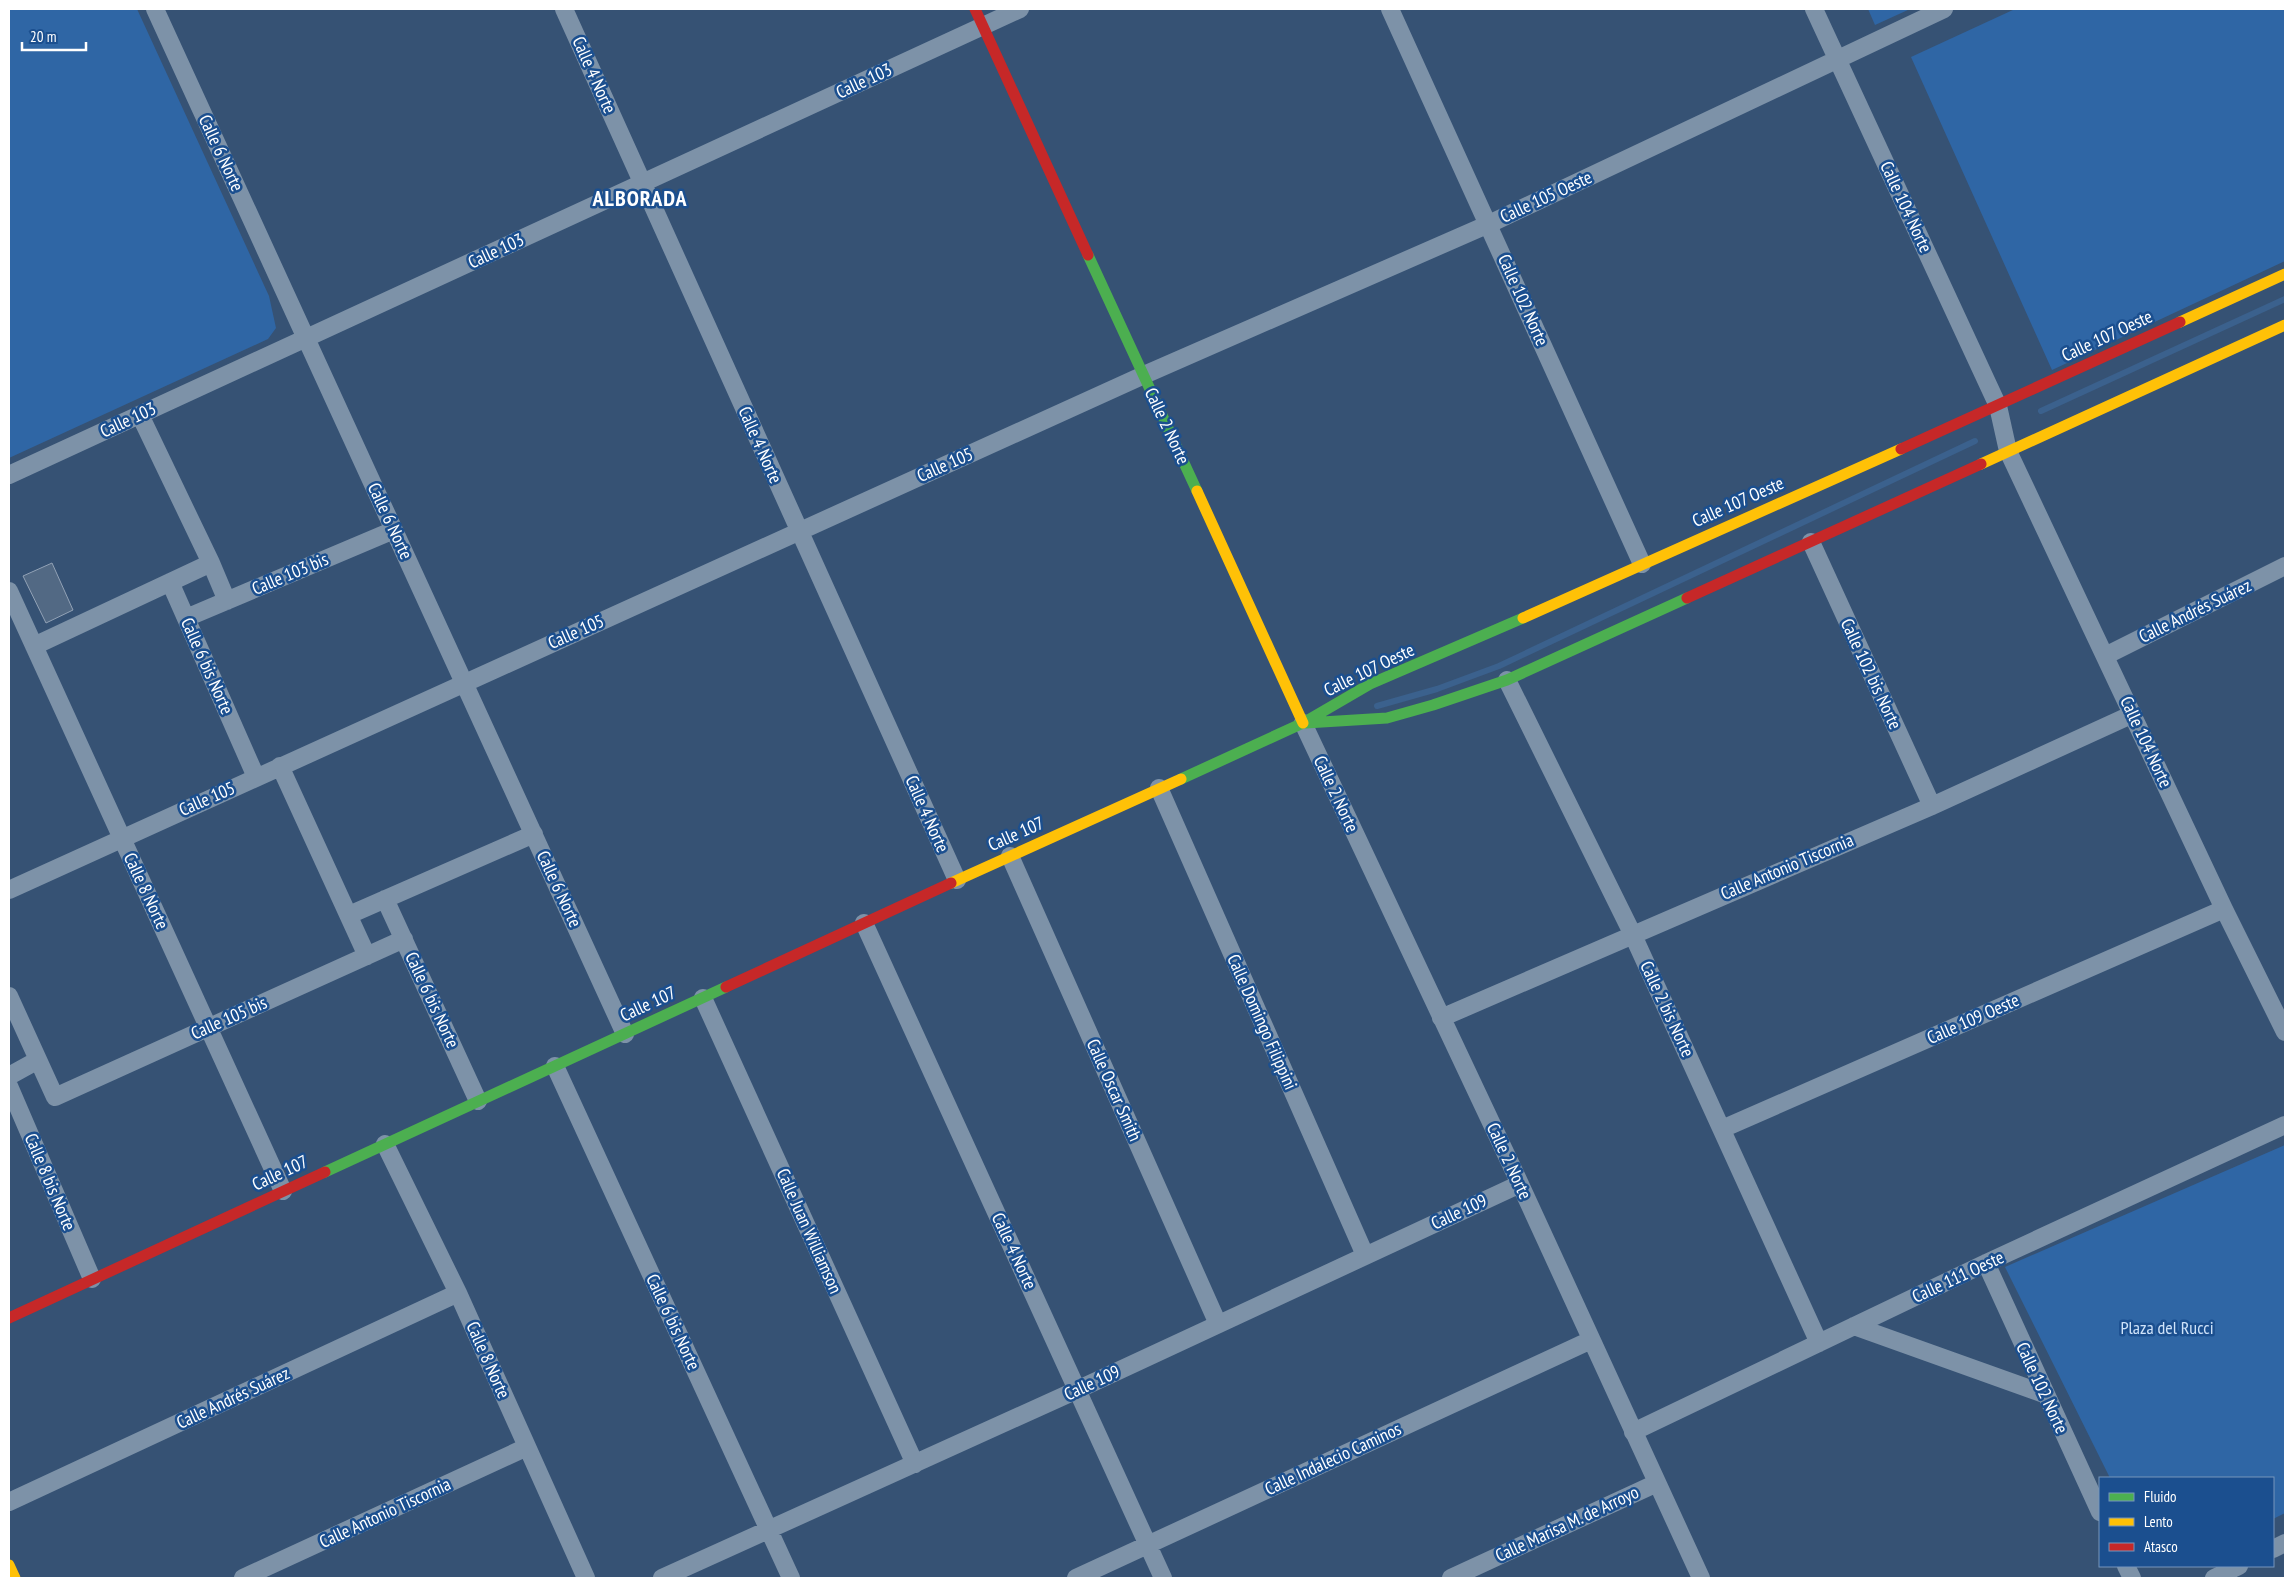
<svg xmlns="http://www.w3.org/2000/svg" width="2294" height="1587" font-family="'PT Sans Narrow',sans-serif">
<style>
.green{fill:#2f66a5}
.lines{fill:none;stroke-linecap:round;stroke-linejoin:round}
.stream{stroke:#3b618d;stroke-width:6}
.building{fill:#526984;stroke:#92a2b6}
.street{stroke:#7d92a8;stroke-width:18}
.fast{stroke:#4caf50;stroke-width:11}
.slow{stroke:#ffc107;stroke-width:11}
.jam{stroke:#c62828;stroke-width:11}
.labels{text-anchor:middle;stroke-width:5;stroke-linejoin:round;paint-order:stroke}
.street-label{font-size:18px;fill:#fff;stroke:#1b4f8f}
.park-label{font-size:18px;fill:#cfe3fa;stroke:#1b4f8f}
.district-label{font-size:22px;font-weight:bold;letter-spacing:1px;fill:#fff;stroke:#1b4f8f}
</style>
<rect width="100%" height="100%" fill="#365274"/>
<!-- green -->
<path class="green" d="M9,9H137L269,296L276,328L268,339L9,458Z
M1868,9H1910L1875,25Z
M2015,9H2285V261L2052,370L1911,57Z
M2285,1145V1513L2273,1519V1478H2110L2005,1267Z"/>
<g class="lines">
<!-- stream -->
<path class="stream" d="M2041,411L2285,299
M1377,706L1437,689L1499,666L1975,441"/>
</g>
<!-- building -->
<path class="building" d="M52,563L73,610L46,623L23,576Z"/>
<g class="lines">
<!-- street -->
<path class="street" d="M155,9L625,1034
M564,9L957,880
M1390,9L1642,564
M1814,9L1998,406L2008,451L2224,909L2285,1032
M140,415L211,563L227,601
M9,475L1020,9
M1811,542L1932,806
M170,582L256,777
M9,591L283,1191
M186,618L394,530
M34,646L211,563
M2105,656L2285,566
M1507,680L1632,933L1819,1343
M1303,723L1520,1184L1701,1578
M280,766L367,956
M1159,788L1365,1255
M1010,856L1218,1324
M9,890L1144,375L1489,224L1944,9
M385,899L478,1101
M349,915L534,834
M864,923L1163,1578
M9,996L55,1097L404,939
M703,998L915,1464
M1441,1018L1932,806L2133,714
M555,1066L791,1578
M9,1076L38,1060
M9,1086L92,1279
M1722,1129L2224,909
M385,1144L458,1293L586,1578
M1986,1263L2100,1512
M1854,1326L2044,1394
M1633,1432L1986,1263L2285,1125
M9,1502L458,1293
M2273,1549L2285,1543
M2126,1566L2132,1578
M243,1578L527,1447
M662,1578L1077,1390L1520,1184
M1076,1578L1591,1340
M1451,1578L1657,1483
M2214,1578L2239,1566"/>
<!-- fast -->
<path class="fast" d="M1088,255L1197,491
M1306,723L1387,718L1433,705L1507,680L1687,598
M1181,779L1303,723L1370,684L1523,618
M325,1172L726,987"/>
<!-- slow -->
<path class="slow" d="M2180,322L2285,274
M1981,464L2285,325
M1197,491L1303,723
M1523,618L1901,449
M951,883L1181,779
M9,1565L15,1578"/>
<!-- jam -->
<path class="jam" d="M975,9L1088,255
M1901,449L2180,322
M1687,598L1981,464
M726,987L951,883
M9,1318L325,1172"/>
</g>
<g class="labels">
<!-- street labels -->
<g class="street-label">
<text transform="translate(594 75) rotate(66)" y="6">Calle 4 Norte</text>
<text transform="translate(864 81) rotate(-25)" y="6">Calle 103</text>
<text transform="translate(221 153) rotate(65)" y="6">Calle 6 Norte</text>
<text transform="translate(1546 197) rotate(-25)" y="6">Calle 105 Oeste</text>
<text transform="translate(1906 207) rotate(65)" y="6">Calle 104 Norte</text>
<text transform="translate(496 251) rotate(-25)" y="6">Calle 103</text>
<text transform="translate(1523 300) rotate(66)" y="6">Calle 102 Norte</text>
<text transform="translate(2107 336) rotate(-25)" y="6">Calle 107 Oeste</text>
<text transform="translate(128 420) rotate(-25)" y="6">Calle 103</text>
<text transform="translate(1167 426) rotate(65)" y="6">Calle 2 Norte</text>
<text transform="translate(760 445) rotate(66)" y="6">Calle 4 Norte</text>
<text transform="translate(945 465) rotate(-24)" y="6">Calle 105</text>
<text transform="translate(1738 502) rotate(-24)" y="6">Calle 107 Oeste</text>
<text transform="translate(390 521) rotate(65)" y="6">Calle 6 Norte</text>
<text transform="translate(290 574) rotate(-23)" y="6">Calle 103 bis</text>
<text transform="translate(2195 611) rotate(-26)" y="6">Calle Andrés Suárez</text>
<text transform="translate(576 632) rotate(-24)" y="6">Calle 105</text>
<text transform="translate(207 666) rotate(66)" y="6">Calle 6 bis Norte</text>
<text transform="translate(1369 670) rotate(-26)" y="6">Calle 107 Oeste</text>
<text transform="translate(1871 674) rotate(65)" y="6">Calle 102 bis Norte</text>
<text transform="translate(2146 742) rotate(65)" y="6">Calle 104 Norte</text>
<text transform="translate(1336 794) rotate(65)" y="6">Calle 2 Norte</text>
<text transform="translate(207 799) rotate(-24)" y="6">Calle 105</text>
<text transform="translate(927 814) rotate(66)" y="6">Calle 4 Norte</text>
<text transform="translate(1016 834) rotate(-24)" y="6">Calle 107</text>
<text transform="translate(1787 867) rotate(-23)" y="6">Calle Antonio Tiscornia</text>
<text transform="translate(559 889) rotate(65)" y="6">Calle 6 Norte</text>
<text transform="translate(146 891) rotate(65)" y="6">Calle 8 Norte</text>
<text transform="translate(432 1000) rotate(65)" y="6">Calle 6 bis Norte</text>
<text transform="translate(648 1004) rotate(-25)" y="6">Calle 107</text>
<text transform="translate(1667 1009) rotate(65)" y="6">Calle 2 bis Norte</text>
<text transform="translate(229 1018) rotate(-24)" y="6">Calle 105 bis</text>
<text transform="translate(1973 1019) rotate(-24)" y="6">Calle 109 Oeste</text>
<text transform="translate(1262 1022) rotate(66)" y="6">Calle Domingo Filippini</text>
<text transform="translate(1114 1090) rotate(66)" y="6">Calle Oscar Smith</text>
<text transform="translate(1509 1161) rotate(65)" y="6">Calle 2 Norte</text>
<text transform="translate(280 1173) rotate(-25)" y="6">Calle 107</text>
<text transform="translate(50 1182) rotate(67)" y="6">Calle 8 bis Norte</text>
<text transform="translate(1459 1212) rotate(-25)" y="6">Calle 109</text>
<text transform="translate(809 1231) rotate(66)" y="6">Calle Juan Williamson</text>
<text transform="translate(1014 1251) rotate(65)" y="6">Calle 4 Norte</text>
<text transform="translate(1958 1277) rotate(-25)" y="6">Calle 111 Oeste</text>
<text transform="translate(673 1322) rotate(65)" y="6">Calle 6 bis Norte</text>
<text transform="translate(488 1360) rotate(66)" y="6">Calle 8 Norte</text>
<text transform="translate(1092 1383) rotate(-25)" y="6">Calle 109</text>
<text transform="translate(2042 1388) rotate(65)" y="6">Calle 102 Norte</text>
<text transform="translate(233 1398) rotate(-25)" y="6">Calle Andrés Suárez</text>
<text transform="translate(1333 1459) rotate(-25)" y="6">Calle Indalecio Caminos</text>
<text transform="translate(385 1513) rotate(-25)" y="6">Calle Antonio Tiscornia</text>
<text transform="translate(1567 1524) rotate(-25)" y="6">Calle Marisa M. de Arroyo</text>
</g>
<!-- park labels -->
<g class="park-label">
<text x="2167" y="1334">Plaza del Rucci</text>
</g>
<!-- district labels -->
<g class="district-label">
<text x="640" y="206">ALBORADA</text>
</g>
</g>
<!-- border -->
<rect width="2294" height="1587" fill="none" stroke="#ffffff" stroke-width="20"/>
<!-- legend -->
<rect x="2099" y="1477" width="175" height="90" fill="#1b4f8f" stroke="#7695bc"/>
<rect x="2109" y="1493" width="25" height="8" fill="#4caf50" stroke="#7695bc"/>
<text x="2144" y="1502" font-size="15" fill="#ffffff">Fluido</text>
<rect x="2109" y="1518" width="25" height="8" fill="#ffc107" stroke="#7695bc"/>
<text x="2144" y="1527" font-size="15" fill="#ffffff">Lento</text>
<rect x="2109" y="1543" width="25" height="8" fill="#c62828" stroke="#7695bc"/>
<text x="2144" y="1552" font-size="15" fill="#ffffff">Atasco</text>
<!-- scale -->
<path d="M22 42v8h64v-8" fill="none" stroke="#ffffff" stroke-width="2.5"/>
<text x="30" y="42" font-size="15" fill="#ffffff" stroke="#1b4f8f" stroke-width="4" paint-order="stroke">20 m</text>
</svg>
